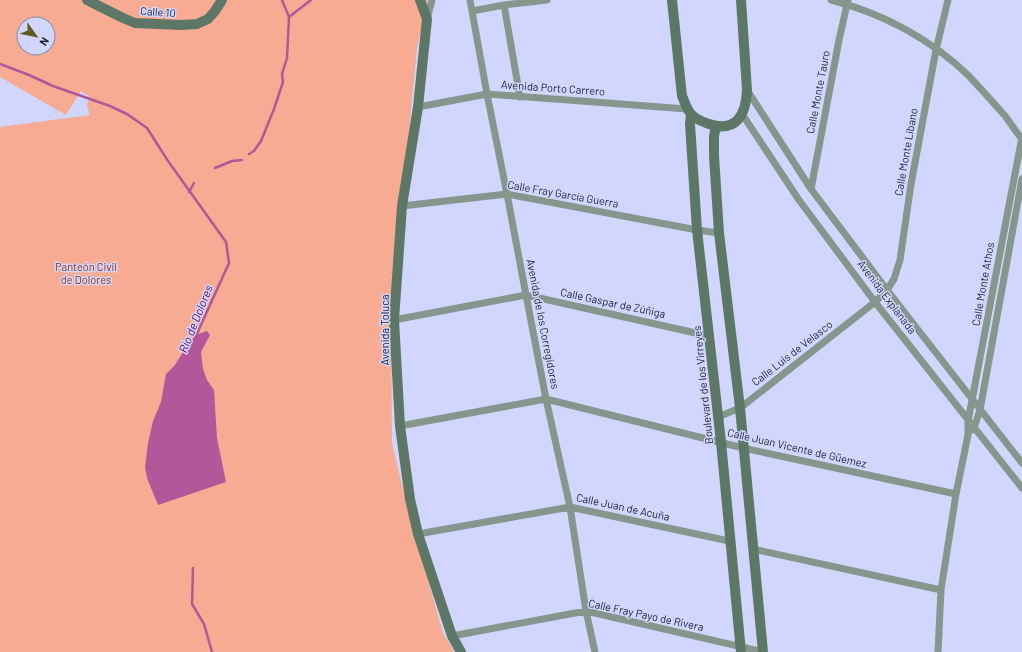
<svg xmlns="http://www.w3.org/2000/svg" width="1022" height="652" font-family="Barlow,sans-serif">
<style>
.green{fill:#f7ab92;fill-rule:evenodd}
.water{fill:#b4569a}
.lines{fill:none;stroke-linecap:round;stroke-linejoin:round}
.stream{stroke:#b4569a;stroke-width:2.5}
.street{stroke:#85978c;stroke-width:7}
.secondary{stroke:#5d7767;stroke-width:10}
.labels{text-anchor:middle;stroke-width:3;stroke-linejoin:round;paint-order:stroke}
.street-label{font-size:11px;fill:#1f212f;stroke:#d0d6fe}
.park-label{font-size:11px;fill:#943107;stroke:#d0d6fe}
.water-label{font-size:12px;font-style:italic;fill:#650c52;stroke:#d0d6fe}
</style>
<rect width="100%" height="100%" fill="#d0d6fe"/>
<!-- green -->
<path class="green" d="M0,0H428L417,48L391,321L392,443L406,502L443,633L454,652H0V127L90,115L87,106L89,96L81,91L66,115L0,77ZM24,24H48V48H24Z"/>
<!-- water -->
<path class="water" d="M207,331L210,335L201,352L203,369L207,380L214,390L217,438L226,482L158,505L147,478L145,467L148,443L153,421L161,402L166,374L175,365L185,349L196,335Z"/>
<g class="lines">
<!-- stream -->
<path class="stream" d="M289,17L311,0
M0,64L29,75L53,86L110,106L127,114L147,128L168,161L226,242L229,263L195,338
M249,154L254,151L261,141L274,109L283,82L282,74L287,58L289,17L282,0
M215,168L232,161L242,160
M189,192L194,183
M193,568L192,604L204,624L212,652"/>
<!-- street -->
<path class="street" d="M470,0L487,94L507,194L526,295L546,399L570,507L586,611L595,652
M831,0C882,13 931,39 969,76C981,89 994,103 1006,117C1011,124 1016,132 1022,139
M504,5L520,97
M472,11L504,5L547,0
M427,19L432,0
M747,90L811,189L887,290L1022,463
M418,107L487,94L687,109
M742,114L799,200L875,302L1022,488
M811,189L839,40L848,0
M402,206L507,194L697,230L719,233
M394,320L526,295L709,336
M718,417L740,408L875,302L887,290L894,279L900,260L911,184L936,50L948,0
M400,426L546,399L743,448L956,494
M972,430L974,428L980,410L1022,179
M418,534L570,507L729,541
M753,549L941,590
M452,636L586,611L764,652
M938,652L941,590L956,494L968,435V421L1022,137"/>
<!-- secondary -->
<path class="secondary" d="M87,0L123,18L135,23L181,25L197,24L208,19L215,11L222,0
M420,0L427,19L418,107L402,206L394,320L400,426L410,499L418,534L452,636L461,652
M672,0L682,96C685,102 687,111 692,115C696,119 703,122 709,124C736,133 746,115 747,90L741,0
M691,115L690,124L697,230L721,442L741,652
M716,126L714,136V156L719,233L740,408L763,652"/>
</g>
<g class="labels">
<!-- street labels -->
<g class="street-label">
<text transform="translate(158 12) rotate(4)" y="4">Calle 10</text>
<text transform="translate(553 88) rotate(4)" y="4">Avenida Porto Carrero</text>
<text transform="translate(818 92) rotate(-79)" y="4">Calle Monte Tauro</text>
<text transform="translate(906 152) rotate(-80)" y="4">Calle Monte Líbano</text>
<text transform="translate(563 194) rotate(10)" y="4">Calle Fray García Guerra</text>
<text transform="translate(983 284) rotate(-80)" y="4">Calle Monte Athos</text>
<text transform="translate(887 297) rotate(53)" y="4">Avenida Explanada</text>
<text transform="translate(613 303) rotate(12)" y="4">Calle Gaspar de Zúñiga</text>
<text transform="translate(543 324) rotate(79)" y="4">Avenida de los Corregidores</text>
<text transform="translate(385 330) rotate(-90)" y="4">Avenida Toluca</text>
<text transform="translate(792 353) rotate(-38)" y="4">Calle Luis de Velasco</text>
<text transform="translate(703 385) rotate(-96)" y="4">Boulevard de los Virreyes</text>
<text transform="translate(797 448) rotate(13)" y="4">Calle Juan Vicente de Güemez</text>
<text transform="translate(623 507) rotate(12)" y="4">Calle Juan de Acuña</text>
<text transform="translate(646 615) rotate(12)" y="4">Calle Fray Payo de Rivera</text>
</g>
<!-- park labels -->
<g class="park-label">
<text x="86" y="271">Panteón Civil<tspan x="86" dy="13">de Dolores</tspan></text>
</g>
<!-- water labels -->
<g class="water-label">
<text transform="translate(196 319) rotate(-68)" y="4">Río de Dolores</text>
</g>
</g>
<!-- north arrow -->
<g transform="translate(36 36) rotate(123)"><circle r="19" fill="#d0d6fe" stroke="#898eab"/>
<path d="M0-3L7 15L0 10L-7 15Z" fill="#635925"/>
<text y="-6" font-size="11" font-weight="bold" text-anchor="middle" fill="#1f212f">N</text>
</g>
</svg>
